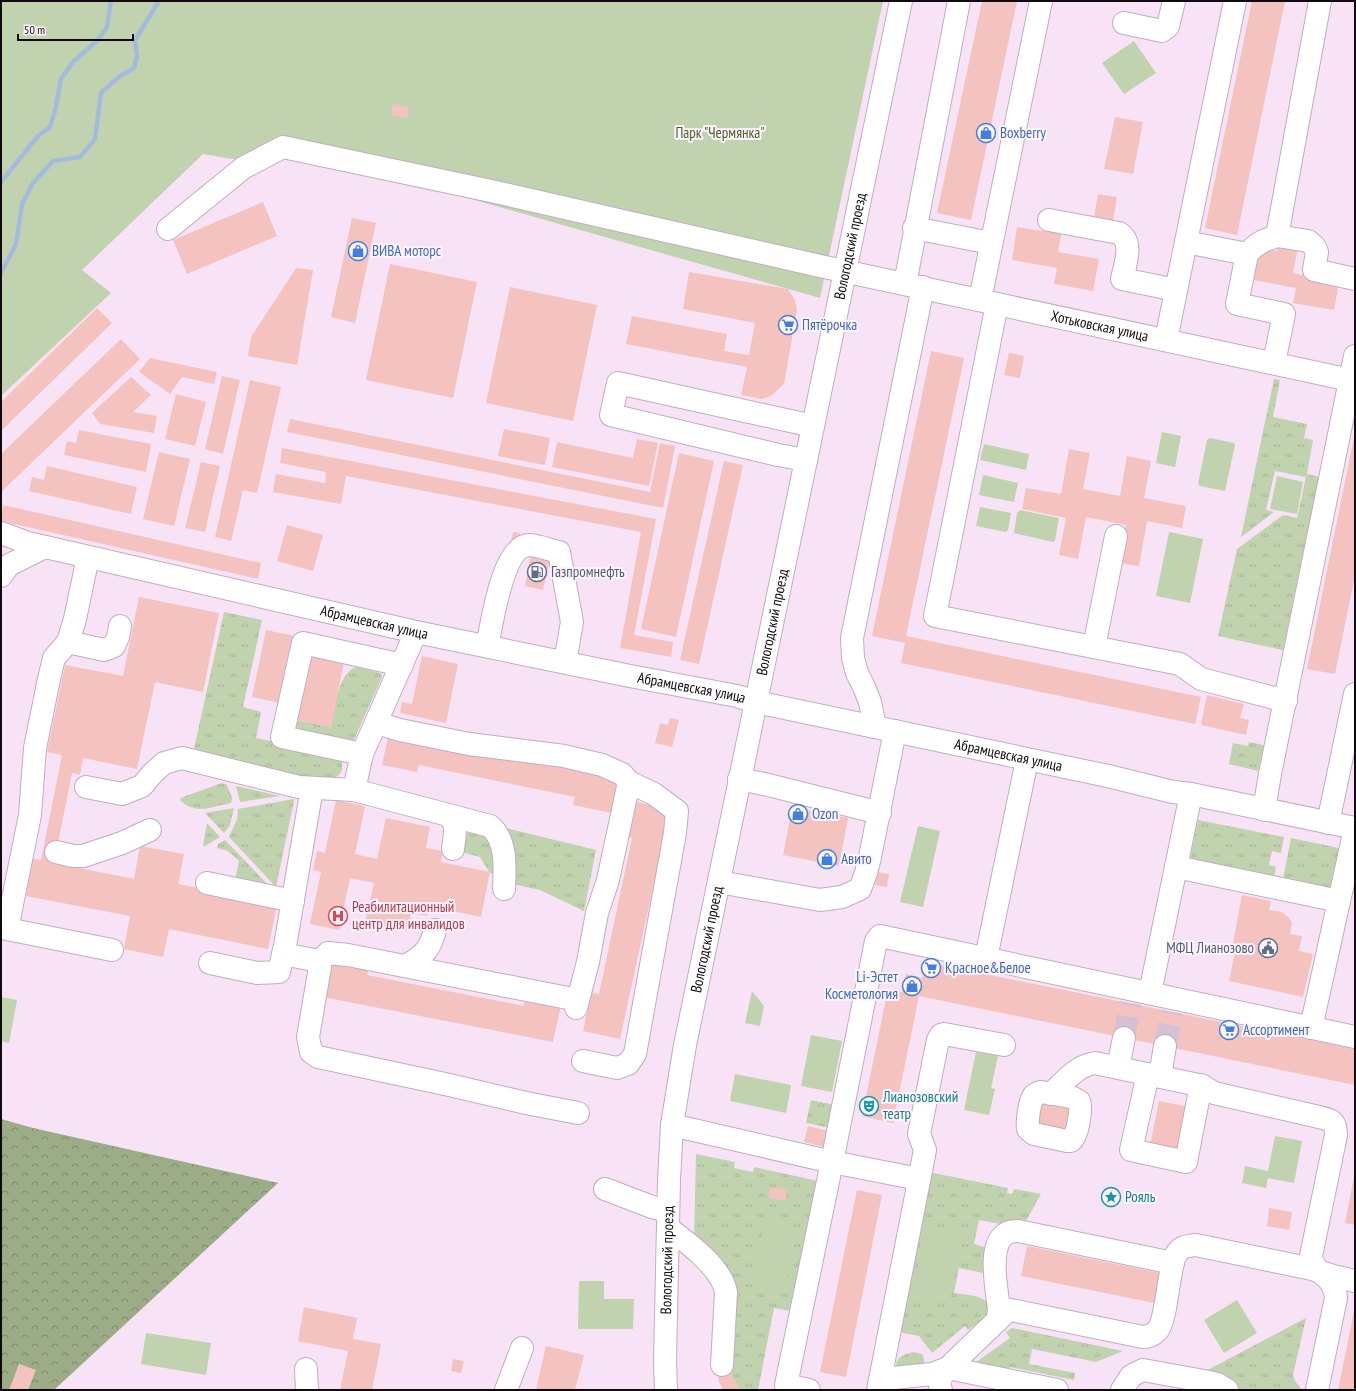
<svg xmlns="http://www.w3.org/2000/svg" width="1356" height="1391" font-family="'PT Sans Narrow',sans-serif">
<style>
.grass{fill:url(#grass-tufts)}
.forest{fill:url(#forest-crowns)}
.park{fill:#c1d2af}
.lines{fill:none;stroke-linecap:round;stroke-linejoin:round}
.stream{stroke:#a5bbde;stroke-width:4.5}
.building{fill:#f4c3c0}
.minor-tunnel{stroke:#d4c1d4;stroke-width:22;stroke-dasharray:22 11;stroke-linecap:butt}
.minor-casing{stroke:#c1adc0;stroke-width:24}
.minor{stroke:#fff;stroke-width:22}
.labels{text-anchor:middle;stroke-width:4;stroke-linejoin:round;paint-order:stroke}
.park-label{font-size:15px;fill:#485f27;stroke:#fff3ff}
.shop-label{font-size:15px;fill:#366cbe;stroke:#fff3ff;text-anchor:start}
.street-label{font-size:15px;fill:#100910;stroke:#fff3ff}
.service-label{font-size:15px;fill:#4e5e75;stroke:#fff3ff;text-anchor:start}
.health-label{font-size:15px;fill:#be3a42;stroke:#fff3ff;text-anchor:start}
.culture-label{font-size:15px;fill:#0d838f;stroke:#fff3ff;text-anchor:start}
</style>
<defs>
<pattern id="grass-tufts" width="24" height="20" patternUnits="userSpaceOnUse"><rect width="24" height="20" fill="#c1d2af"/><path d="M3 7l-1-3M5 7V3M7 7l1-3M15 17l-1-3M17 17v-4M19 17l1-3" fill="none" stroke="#a5b396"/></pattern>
<pattern id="forest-crowns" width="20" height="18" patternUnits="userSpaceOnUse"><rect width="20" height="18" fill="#9bac86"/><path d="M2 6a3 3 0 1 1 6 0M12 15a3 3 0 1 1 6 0" fill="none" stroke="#7d8a6c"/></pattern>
</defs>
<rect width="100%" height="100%" fill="#f7e2f6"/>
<!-- grass -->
<path class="grass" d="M1274,379L1280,380L1273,417L1307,424L1304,438L1313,440L1307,474L1319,477L1283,650L1218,636L1237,549L1283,515L1297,518L1306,477L1275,471L1266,510L1274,512L1241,537Z
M224,612L262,620L243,707L261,712L256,738L338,755C343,763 345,771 336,777L307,783L192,758Z
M357,667L377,672L382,674V677L353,742L298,734L295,727L296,720L331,727C334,711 338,671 357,667Z
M1249,742L1264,745L1258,771L1229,764L1233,743L1248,746Z
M222,783L227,785L232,798L231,803C213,806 196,816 180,800L181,798L186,796Z
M236,786L280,796L240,802Z
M294,799V801L276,887L229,837L237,819L238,809Z
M234,808L230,825L224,833L205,813Z
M1198,820L1284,837L1281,853L1272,851L1269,865L1276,867L1274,877L1190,859Z
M207,823L220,837L205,846H203Z
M506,828L596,850L584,911L540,890L508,883Z
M471,829L488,834L498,875L490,873L480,857L461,852L467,834Z
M1291,838L1339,848L1331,889L1283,879Z
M225,840L273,890L234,885L239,861L228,851L217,848L218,844Z
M811,1100L835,1105L831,1128L806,1123Z
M696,1154L735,1162L734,1168L753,1172L754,1167L818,1181L790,1311L774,1308L758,1390H740L732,1376L731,1366V1286L694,1241Z
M928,1172L1008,1188L1007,1193L1012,1194L1014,1189L1041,1194L1022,1228L979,1220L974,1244L988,1248L983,1273L959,1268L954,1293C967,1295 983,1295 991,1306L984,1325L980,1321L968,1330L965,1326L932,1353L919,1336L894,1331Z
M1306,1318L1293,1375L1295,1381L1302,1390H1239L1198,1375Z
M1012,1328L1123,1351L1096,1362L1032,1349L1029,1364L1075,1373L1074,1380L1011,1367L1001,1373L969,1367L1010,1338L1006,1332Z
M914,1352L922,1354L924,1359V1366L897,1370C893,1358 904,1354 914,1352Z"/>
<!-- forest -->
<path class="forest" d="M1,1119L33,1128L278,1183L54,1390H1Z"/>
<!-- park -->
<path class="park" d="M1,1H883L820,298L284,146L244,161L203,154L82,270L111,293L1,396Z
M1134,41L1156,73L1124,94L1102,63Z
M1162,432L1181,436L1175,467L1156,463Z
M1210,438L1234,443L1235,445L1225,491L1200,486L1198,484L1207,440Z
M984,444L1029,454L1026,470L980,460Z
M983,475L1018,483L1014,502L979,495Z
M1277,476L1303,482L1297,514L1270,509Z
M980,507L1011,513L1008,530L1006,532L976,526Z
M1020,510L1059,518L1055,541L1053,542L1014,533L1017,513Z
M1169,532L1203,539L1190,603L1156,596Z
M918,826L940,831L923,907L900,902Z
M752,991L764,1006L760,1026L745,1023Z
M1,997L17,1000L9,1043L1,1041Z
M811,1035L842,1041L832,1092L801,1086Z
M976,1052L998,1056L991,1088L995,1089L989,1115L964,1110Z
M735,1074L791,1085L786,1113L730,1101Z
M1275,1136L1302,1141L1294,1183L1268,1178L1266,1188L1242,1183L1245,1166L1268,1171Z
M764,1221L797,1228L784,1294L752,1288Z
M927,1225L964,1233L949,1302L912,1295Z
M579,1281H604V1299H634L633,1329H578Z
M1237,1300L1257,1333L1224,1353L1204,1320Z
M146,1333L211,1343L206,1375L141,1364Z"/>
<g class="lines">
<!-- stream -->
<path class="stream" d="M1,182L38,136L50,127L55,111L61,79L73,62L98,40L107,27L111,1
M1,273L16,244L22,204L33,183L53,161L80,157L95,139L101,93L120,76L134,68L137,56L135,40L159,1"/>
</g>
<!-- building -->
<path class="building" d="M982,1H1017L971,220L937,213Z
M1252,1H1285L1237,235L1205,228Z
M393,104L409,107L407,118L391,115Z
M1115,117L1143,122L1133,174L1104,169Z
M1098,194L1117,197L1113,220L1094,217Z
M263,202L277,236L187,274L173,240Z
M352,218L376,223L355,323L331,317Z
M1043,226L1062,230L1058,252L1099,259L1093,291L1054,284L1057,268L1012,260L1017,227L1042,231Z
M1279,242L1298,246L1293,273L1339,282L1334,310L1293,303L1296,288L1253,280L1259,248L1277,251Z
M390,264L477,282L453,398L366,380Z
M296,268L313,270L297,365L248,356L251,337Z
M689,272L788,289L795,300L797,310L784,384L771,396L762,399L741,395L747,367L626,344L632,316L727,334L724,351L749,355L755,323L683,309Z
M510,287L597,305L573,421L486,403Z
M97,308L112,323L1,431V402Z
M121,339L140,359L1,492V454Z
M931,351L964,358L906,636L1201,697L1195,724L901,663L905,643L872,636Z
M1009,353L1024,356L1020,378L1004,375Z
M150,358L217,372L214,384L182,377L170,394L139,372Z
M222,376L240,380L223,454L205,449Z
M131,377L151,395L133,412L157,416L154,433L100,424L92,413Z
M250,380L281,387L257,493L243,490L231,541L215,537Z
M176,394L206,402L195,446L165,439Z
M290,419L650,492L660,443L675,446L663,508L287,432Z
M504,429L550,438L545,465L498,456Z
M79,430L151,444L146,472L64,455L67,441L76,443Z
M1354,437L1355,575L1335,674L1307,669Z
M637,439L658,443L649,486L552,467L557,442L633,458Z
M282,448L656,519L634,635L673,642L671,657L620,648L641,532L346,476L341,504L273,492L276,474L325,483L326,472L280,463Z
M1069,449L1090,453L1083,489L1120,496L1127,456L1151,461L1144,498L1186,506L1182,528L1147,521L1139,566L1119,563L1126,525L1086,517L1078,559L1059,555L1066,518L1022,509L1026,488L1061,494Z
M159,452L190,459L174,526L143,519Z
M679,453L714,461L676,637L641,629Z
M724,461L743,465L699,664L680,660Z
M201,462L220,466L205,532L185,528Z
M47,466L137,487L131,514L29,491L32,477L44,480Z
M3,505L261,563L258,579L1,521Z
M287,525L323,535L313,571L277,561Z
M513,532L520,533L517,548L510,546Z
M531,554L550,558L543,590L525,586Z
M139,597L219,613L203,692L155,682L137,769L83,758L80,775L72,773L54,863L134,879L140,846L184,854L178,884L277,904L268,949L169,929L163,957L124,949L130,916L26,896L33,859L41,860L62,755L47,752L65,665L123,676Z
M266,630L295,636L280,703L252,697Z
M309,655L344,662L331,727L296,720Z
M422,656L458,664L446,723L400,713L402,702L412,704Z
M1207,695L1244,704L1240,718L1249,720L1246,735L1201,725Z
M670,718L679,720L672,747L655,743L660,723L668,725Z
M390,728L619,776L611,813L573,805L575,797L419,765L417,772L382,765Z
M336,800L365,806L355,854L377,859L386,818L430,827L426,848L443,851L441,862L490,872L481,917L429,906L427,916L411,913L408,931L365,922L374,883L350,878L339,930L310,924L321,872L313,870L317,851L325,853Z
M632,801L670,809L620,1039L583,1031L591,993L599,994L632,838L625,836Z
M792,808L848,818L839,866L783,855Z
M877,872L889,874L887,887L875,885Z
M1242,895L1271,901L1269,910L1282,912L1289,918L1292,922L1290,934L1302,936L1299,951L1313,954L1303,997L1229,981L1237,944H1233Z
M331,960L369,967L367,975L524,1006L525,998L561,1005L553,1042L323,997Z
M926,962L1355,1049V1085L919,996L893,1123L862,1116L888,989L902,992L906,974L922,978Z
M1036,1100L1075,1108L1071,1131L1031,1123Z
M1159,1101L1189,1107L1180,1152L1150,1146Z
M808,1126L829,1131L825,1147L804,1142Z
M1354,1177H1355V1225L1345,1223Z
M770,1187L787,1190L785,1201L768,1198Z
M857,1190L882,1195L846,1377L820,1372Z
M1269,1208L1292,1212L1289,1230L1267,1226Z
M1027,1246L1160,1273L1154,1303L1021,1276Z
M304,1307L357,1318L353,1339L381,1344L372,1390H340L348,1351L298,1341Z
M1354,1310L1355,1390H1338L1350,1331Z
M546,1346L584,1355L575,1390H536Z
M453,1359L464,1361L461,1373L451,1371Z
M19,1364L36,1370L28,1390H9Z
M716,1364L731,1366L732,1376L740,1390H723L719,1382Z"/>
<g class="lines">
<!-- minor-tunnel -->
<path class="minor-tunnel" d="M1124,1038L1130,1003
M1165,1046L1172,1012"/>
<!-- minor casing -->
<g class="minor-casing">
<g id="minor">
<path d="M1124,23L1162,31L1168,26L1174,1"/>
<path d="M1049,220L1119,233C1134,242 1125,265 1122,279L1176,290"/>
<path d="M914,228L991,243"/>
<path id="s1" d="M168,229L243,168L283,147L491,191L820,266L1355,381"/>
<path d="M1277,236L1320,1"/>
<path d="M1186,242L1247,254L1237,304L1284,314L1274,363"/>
<path d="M1247,254L1254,247L1263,241L1277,236L1308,241L1314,246L1317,252L1314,270L1355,279"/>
<path d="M905,284L959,1"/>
<path d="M980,300L1041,1"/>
<path d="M997,304L935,616L1180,664L1201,679L1286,701"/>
<path d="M1166,340L1235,1"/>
<path d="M806,460L778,455L611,415L618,383L813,426"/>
<path id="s2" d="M1,533L28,543L416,632L630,676L737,696L756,702L1108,776L1173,792L1191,794L1355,828"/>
<path d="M88,557L75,619L68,642L54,658L49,679L35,748L30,815L7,929L112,950"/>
<path d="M1,576L9,565L45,547"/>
<path d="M68,642L104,650L114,646L118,637L120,626"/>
<path d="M487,646C492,625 502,546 529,545C537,545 550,550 559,552L572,622L565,662"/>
<path d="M1094,647L1116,536"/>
<path d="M376,723L400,730L469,744L564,756L602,765L622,774L629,782L654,794L677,811L675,833L635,1054L628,1064L617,1068L583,1061"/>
<path d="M875,727L870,702L864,687L857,673L853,658L852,638L923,287"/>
<path d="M362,754L282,737L303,643L402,665"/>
<path d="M739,779L764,784L880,813"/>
<path d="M86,787L122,794L142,786L152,774L164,763L182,758L299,787L354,790L362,754L416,632"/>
<path d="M354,790L490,826C507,840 505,868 504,889"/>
<path d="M1264,810L1270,774L1355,356"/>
<path d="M448,815C459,824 454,837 453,849"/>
<path d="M1328,823L1355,694"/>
<path d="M56,852L73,856H83L122,843L150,830"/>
<path d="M1176,867L1339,901L1355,829"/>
<path d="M719,882L820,900L842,897L860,889L866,873L870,857L895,731"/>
<path d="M207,883L293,901"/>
<path d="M283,954L314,960L320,967L308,1037L311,1052L318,1057L445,1084L526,1103L578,1113"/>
<path d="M986,958L1027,760"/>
<path d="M210,963L257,973L279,972L285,946L312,788"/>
<path d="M317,964L328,953L348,955L578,1000"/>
<path d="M406,966C424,955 430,950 435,930"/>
<path d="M1150,993L1191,794"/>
<path d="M576,1008L588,962L597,913L608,880L629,782"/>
<path d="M1311,1028L1339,901"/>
<path d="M1118,1067L1124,1038"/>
<path d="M1148,1074L1131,1150L1186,1162L1201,1085"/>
<path d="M1160,1076L1165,1046"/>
<path d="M1041,1092L1071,1097L1079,1101C1082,1109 1078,1135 1071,1141H1067L1034,1134L1028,1129C1027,1122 1029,1104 1033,1097C1034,1094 1037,1093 1041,1092Z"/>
<path d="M1051,1094C1065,1081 1076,1066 1095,1063L1203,1086L1214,1093L1319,1117C1332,1120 1336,1121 1336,1135L1311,1256C1313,1275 1334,1273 1336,1298L1317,1390"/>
<path d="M672,1125L832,1162L919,1179"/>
<path d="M605,1189L652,1207L668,1211"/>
<path d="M668,1228C687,1242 722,1268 726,1292L722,1365"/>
<path d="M997,1321C998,1317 999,1313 999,1309C997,1289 983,1229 1018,1231L1173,1263"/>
<path d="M306,1369L307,1390"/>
<path d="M506,1390L522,1348"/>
<path id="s3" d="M666,1390L665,1361L669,1180L672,1125L685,1045L901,1"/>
<path d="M809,1390L786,1385L832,1162L876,941L880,936L1355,1037"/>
<path d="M878,1390L925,1150L919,1134L938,1040L941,1035L944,1034L1004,1045"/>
<path d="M879,1390L888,1380L893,1378L932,1374L948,1368L1006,1312L1011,1310L1143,1337C1148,1337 1153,1335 1157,1331C1167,1320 1168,1273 1175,1256C1180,1247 1185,1246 1196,1245L1312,1269L1333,1276L1355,1281"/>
<path d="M941,1390C938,1381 941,1374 948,1368L1057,1390"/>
<path d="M1122,1390L1131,1376L1143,1370L1204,1381L1217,1384L1227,1390"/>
</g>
</g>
<!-- minor -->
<use href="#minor" class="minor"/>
</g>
<!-- icons -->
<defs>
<g id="shop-ring" transform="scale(1)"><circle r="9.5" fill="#fff3ff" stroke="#3f7fe0" stroke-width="1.5"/><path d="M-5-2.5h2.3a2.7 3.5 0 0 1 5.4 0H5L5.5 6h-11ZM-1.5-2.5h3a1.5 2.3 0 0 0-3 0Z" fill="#3f7fe0"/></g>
<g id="supermarket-ring" transform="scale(1)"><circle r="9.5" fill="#fff3ff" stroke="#3f7fe0" stroke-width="1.5"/><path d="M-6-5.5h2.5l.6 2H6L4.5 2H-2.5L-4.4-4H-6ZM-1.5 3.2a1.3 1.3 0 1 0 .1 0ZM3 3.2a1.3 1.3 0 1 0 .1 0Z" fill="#3f7fe0"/></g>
<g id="fuel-ring" transform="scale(1)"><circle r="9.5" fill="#fff3ff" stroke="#5c6f8a" stroke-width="1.5"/><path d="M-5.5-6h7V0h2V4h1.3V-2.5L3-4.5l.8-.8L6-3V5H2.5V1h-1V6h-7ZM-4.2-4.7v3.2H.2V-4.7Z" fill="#5c6f8a"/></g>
<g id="hospital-ring" transform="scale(1)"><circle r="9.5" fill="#fff3ff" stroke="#e0444e" stroke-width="1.5"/><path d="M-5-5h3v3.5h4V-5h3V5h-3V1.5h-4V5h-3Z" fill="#e0444e"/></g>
<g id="civic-ring" transform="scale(1)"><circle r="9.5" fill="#fff3ff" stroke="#5c6f8a" stroke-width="1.5"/><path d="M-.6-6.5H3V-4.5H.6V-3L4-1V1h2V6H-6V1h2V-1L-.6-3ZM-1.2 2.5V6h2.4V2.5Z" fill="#5c6f8a"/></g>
<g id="theatre-ring" transform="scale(1)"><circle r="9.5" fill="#fff3ff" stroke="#0f9aa8" stroke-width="1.5"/><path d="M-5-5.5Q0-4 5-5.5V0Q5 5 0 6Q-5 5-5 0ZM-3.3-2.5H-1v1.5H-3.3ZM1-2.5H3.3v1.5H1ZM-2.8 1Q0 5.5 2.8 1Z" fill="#0f9aa8"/></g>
<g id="sight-ring" transform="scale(1)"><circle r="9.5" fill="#fff3ff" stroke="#0f9aa8" stroke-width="1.5"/><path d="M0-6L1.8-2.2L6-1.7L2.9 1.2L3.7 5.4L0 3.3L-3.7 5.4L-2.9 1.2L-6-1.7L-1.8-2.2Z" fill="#0f9aa8"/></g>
</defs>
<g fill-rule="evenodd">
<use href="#shop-ring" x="986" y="133"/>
<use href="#shop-ring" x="358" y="251"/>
<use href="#supermarket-ring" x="788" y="325"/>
<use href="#fuel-ring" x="537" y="572"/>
<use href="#shop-ring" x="798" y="814"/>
<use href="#shop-ring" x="827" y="859"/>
<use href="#hospital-ring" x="338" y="916"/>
<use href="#civic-ring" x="1268" y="948"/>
<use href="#supermarket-ring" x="931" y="968"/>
<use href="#shop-ring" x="912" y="986"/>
<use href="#supermarket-ring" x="1229" y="1030"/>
<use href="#theatre-ring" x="869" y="1106"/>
<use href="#sight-ring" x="1111" y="1197"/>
</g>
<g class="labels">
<!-- park labels -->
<g class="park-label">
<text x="720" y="138">Парк "Чермянка"</text>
</g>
<!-- shop labels -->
<g class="shop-label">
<text x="1000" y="138">Boxberry</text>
<text x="372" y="256">ВИВА моторс</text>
<text x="802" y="330">Пятёрочка</text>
<text x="812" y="819">Ozon</text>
<text x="841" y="864">Авито</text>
<text x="945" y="973">Красное&amp;Белое</text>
<text x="898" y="982" text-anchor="end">Li-Эстет<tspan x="898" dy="17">Косметология</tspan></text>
<text x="1243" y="1035">Ассортимент</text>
</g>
<!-- street labels -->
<g class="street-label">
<text dy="5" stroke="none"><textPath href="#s3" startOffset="1162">Вологодский проезд</textPath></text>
<text dy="5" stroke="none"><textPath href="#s1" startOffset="978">Хотьковская улица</textPath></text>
<text dy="5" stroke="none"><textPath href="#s2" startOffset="384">Абрамцевская улица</textPath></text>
<text dy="5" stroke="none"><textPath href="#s3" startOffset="778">Вологодский проезд</textPath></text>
<text dy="5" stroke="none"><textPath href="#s2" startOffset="708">Абрамцевская улица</textPath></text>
<text dy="5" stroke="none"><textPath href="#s2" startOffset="1032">Абрамцевская улица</textPath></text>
<text dy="5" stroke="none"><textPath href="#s3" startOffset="454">Вологодский проезд</textPath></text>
<text dy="5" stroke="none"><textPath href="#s3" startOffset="130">Вологодский проезд</textPath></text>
</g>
<!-- service labels -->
<g class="service-label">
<text x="551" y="577">Газпромнефть</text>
<text x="1254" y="953" text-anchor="end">МФЦ Лианозово</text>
</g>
<!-- health labels -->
<g class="health-label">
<text x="352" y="912">Реабилитационный<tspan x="352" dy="17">центр для инвалидов</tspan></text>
</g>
<!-- culture labels -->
<g class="culture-label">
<text x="883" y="1102">Лианозовский<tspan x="883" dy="17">театр</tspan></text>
<text x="1125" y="1202">Рояль</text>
</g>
</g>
<!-- border -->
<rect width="1356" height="1391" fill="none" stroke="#100910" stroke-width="4"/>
<!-- scale -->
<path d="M18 34v6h115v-6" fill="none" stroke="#100910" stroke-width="2"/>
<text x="24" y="34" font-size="12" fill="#100910" stroke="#fff3ff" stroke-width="3" paint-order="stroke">50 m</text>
</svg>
